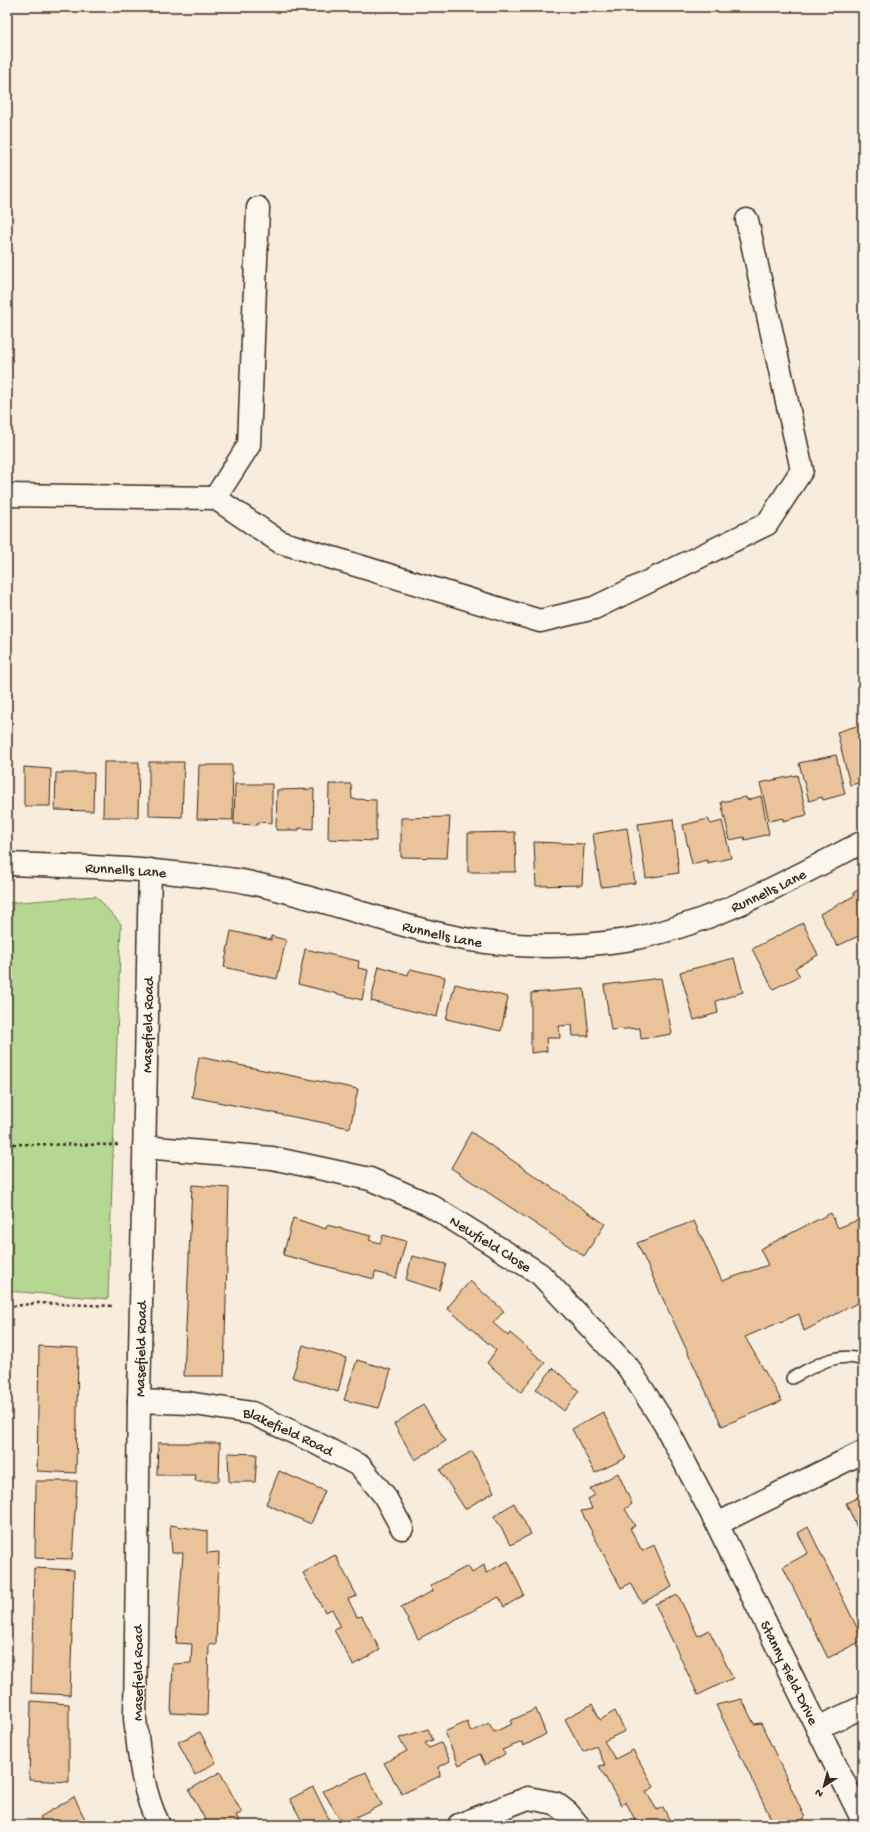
<svg xmlns="http://www.w3.org/2000/svg" width="870" height="1832" font-family="'Gochi Hand',sans-serif">
<style>
.green{fill:#b5d791;stroke:#788058}
.building{fill:#eac39a;stroke:#3b2a1e}
.lines{fill:none;stroke-linecap:round;stroke-linejoin:round}
.lane-casing{stroke:#3b2a1e;stroke-width:14}
.street-casing{stroke:#3b2a1e;stroke-width:25}
.path{stroke:#3b2a1e;stroke-width:2.5;stroke-dasharray:3 3;stroke-linecap:butt}
.lane{stroke:#fbf7ec;stroke-width:11}
.street{stroke:#fbf7ec;stroke-width:22}
.labels{text-anchor:middle;stroke-width:3;stroke-linejoin:round;paint-order:stroke}
.street-label{font-size:15px;fill:#3b2a1e;stroke:#fbf7ec}
</style>
<rect width="100%" height="100%" fill="#f8eddc"/>
<filter id="ink" filterUnits="userSpaceOnUse"><feTurbulence type="fractalNoise" baseFrequency=".025" numOctaves="2"/><feDisplacementMap in="SourceGraphic" scale="8" xChannelSelector="R" yChannelSelector="G"/><feConvolveMatrix kernelMatrix="1 2 1 2 8 2 1 2 1" color-interpolation-filters="sRGB"/></filter>
<g filter="url(#ink)">
<!-- green -->
<path class="green" d="M96,896L121,924L108,1299L7,1291V903Z"/>
<!-- building -->
<path class="building" d="M863,724V782L850,785L837,732Z
M836,755L845,794L823,800L822,797L809,801L799,763Z
M104,762H139L138,817H103Z
M149,762H184L182,817L149,816Z
M199,765H232L233,820L197,819Z
M24,767L51,769L50,806H24Z
M56,773H94L93,811L55,810Z
M797,775L807,815L783,821V818L769,821L760,783Z
M235,784H272V823L258,822V825L234,824Z
M329,784H351L352,799L376,800V841L328,839Z
M314,789L313,829L299,828V830H276L277,790Z
M761,796L769,834L745,840L744,837L730,840L721,802L746,797L747,800Z
M450,817L447,858L401,857V818Z
M673,819L679,873L646,878L638,824Z
M708,819L711,824L722,821L731,858L707,863V860L692,864L683,825Z
M627,828L635,883L601,887L593,834Z
M515,832L516,872H468V833Z
M534,842L584,844L582,885L536,886Z
M863,888V934L837,946L820,914L854,896V892Z
M803,923L818,955L795,968L800,976L773,989L752,949Z
M231,931L271,940V936L286,940L277,979L224,967Z
M305,949L359,961L358,968L368,970L362,1000L298,984Z
M734,958L743,992L716,1001L718,1013L694,1020L680,972Z
M379,966L408,975L410,969L445,977L437,1017L371,1001Z
M661,978L672,1034L641,1039L640,1028L611,1030L604,985Z
M455,984L508,997L501,1031L446,1019Z
M584,989L589,1036H573L572,1025L559,1026L560,1038H546L547,1051L531,1053V993Z
M199,1057L358,1089L350,1128L192,1097Z
M471,1132L605,1224L584,1256L451,1168Z
M863,1138V1155L857,1141Z
M192,1185L229,1188L224,1376H184Z
M831,1213L838,1228L863,1218V1300L804,1331L799,1314L745,1337L782,1401L722,1426L637,1243L694,1221L722,1281L768,1265L760,1249Z
M293,1218L326,1229L327,1225L371,1236L369,1240L380,1243L383,1235L406,1241L396,1278L375,1272L374,1279L283,1255Z
M412,1256L446,1264L439,1290L406,1280Z
M470,1281L504,1311L493,1323L508,1336L510,1333L545,1363L521,1392L487,1363L496,1350L447,1308Z
M303,1345L346,1358L338,1392L292,1377Z
M39,1346L78,1348L76,1473L37,1471Z
M357,1360L391,1370L379,1408L344,1400Z
M553,1368L579,1391L564,1411L536,1389Z
M423,1405L446,1441L415,1460L394,1424Z
M603,1412L626,1458L595,1473L572,1429Z
M158,1443H220L219,1481H195L196,1475H157Z
M472,1451L494,1492L465,1509L440,1470Z
M228,1453L257,1454L255,1482H229Z
M279,1471L325,1491L311,1524L266,1504Z
M618,1473L632,1504L625,1509L635,1526L630,1528L642,1551L654,1545L672,1587L642,1603L631,1583L621,1588L581,1511L592,1509L588,1499L595,1495L590,1489Z
M36,1481H77L72,1559L35,1558Z
M863,1495V1532L860,1534L846,1503Z
M514,1503L531,1534L511,1545L494,1516Z
M170,1525L207,1531V1553L219,1552L216,1645L209,1644L207,1715L171,1713L173,1664L191,1663L192,1644L176,1643L183,1553H172Z
M808,1527L863,1640L828,1658L783,1567L808,1553L798,1533Z
M335,1555L357,1596L348,1599L357,1617L362,1616L380,1650L353,1665L334,1630L341,1627L332,1609L325,1612L303,1573Z
M508,1561L524,1595L504,1607L499,1597L418,1639L401,1607L433,1591L430,1586L468,1566L472,1573L484,1565L486,1573Z
M34,1568L74,1570L70,1695L31,1693Z
M678,1595L698,1636L709,1630L733,1678L698,1695L655,1604Z
M742,1699L754,1724L761,1723L805,1818L792,1825H774L716,1705Z
M31,1701L69,1704V1782L29,1780Z
M592,1704L600,1720L615,1711L625,1731L604,1741L615,1759L633,1750L654,1787L646,1792L657,1810L663,1807L672,1825H630V1823L635,1820L626,1802L621,1805L599,1766L605,1765L596,1746L583,1752L565,1719Z
M536,1709L546,1734L524,1746L522,1742L502,1750L505,1754L485,1765L480,1754L459,1765L444,1732L467,1722L471,1732L489,1723L494,1732L512,1724L510,1721Z
M428,1729L433,1740L425,1743L429,1748L441,1743L450,1761L439,1767L440,1776L402,1794L384,1763L407,1751L399,1738Z
M200,1732L216,1762L195,1775L178,1742Z
M220,1772L242,1813L236,1815L241,1825H208L189,1790Z
M366,1772L382,1805L342,1823L323,1791Z
M313,1787L329,1819L317,1825H304L290,1799Z
M74,1797L88,1825H44L40,1817Z"/>
<g class="lines">
<!-- lane casing -->
<g class="lane-casing">
<path id="lane" d="M792,1378C815,1366 836,1351 863,1360"/>
</g>
<!-- street casing -->
<g class="street-casing">
<g id="street">
<path d="M7,495L215,498L280,542L540,621L594,608L767,524L802,470L747,220"/>
<path d="M215,498L249,445L258,208"/>
<path id="s1" d="M7,864C72,866 137,868 202,876C218,878 235,879 251,883C325,899 396,927 470,940C522,948 574,948 626,940C712,925 787,881 863,842"/>
<path d="M150,870L139,1401L135,1718C139,1754 142,1792 159,1825"/>
<path id="s2" d="M144,1147L272,1158L370,1179L430,1205L540,1274L628,1367L664,1423L717,1524L863,1821"/>
<path id="s3" d="M139,1401L188,1403L252,1413L312,1441L360,1466L384,1495L402,1528"/>
<path d="M717,1524L863,1452"/>
<path d="M817,1728L863,1707"/>
<path d="M459,1825L528,1798L555,1803L568,1813L578,1825"/>
</g>
</g>
<!-- path -->
<path class="path" d="M7,1144L118,1145
M7,1307L38,1303L114,1306"/>
<!-- lane -->
<use href="#lane" class="lane"/>
<!-- street -->
<use href="#street" class="street"/>
</g>
</g>
<g class="labels">
<!-- street labels -->
<g class="street-label">
<text dy="5" stroke="none"><textPath href="#s1" startOffset="119">Runnells Lane</textPath></text>
<text dy="5" stroke="none"><textPath href="#s1" startOffset="779">Runnells Lane</textPath></text>
<text dy="5" stroke="none"><textPath href="#s1" startOffset="443">Runnells Lane</textPath></text>
<text transform="translate(147 1025) rotate(-89)" y="5">Masefield Road</text>
<text dy="5" stroke="none"><textPath href="#s2" startOffset="366">Newfield Close</textPath></text>
<text transform="translate(140 1349) rotate(-89)" y="5">Masefield Road</text>
<text dy="5" stroke="none"><textPath href="#s3" startOffset="154">Blakefield Road</textPath></text>
<text dy="5" stroke="none"><textPath href="#s2" startOffset="898">Stanny Field Drive</textPath></text>
<text transform="translate(137 1673) rotate(-90)" y="5">Masefield Road</text>
</g>
</g>
<!-- margin -->
<rect width="870" height="1832" fill="none" stroke="#fbf7ec" stroke-width="24"/>
<rect x="12" y="12" width="846" height="1808" fill="none" stroke="#3b2a1e" stroke-width="1.5" filter="url(#ink)"/>
<!-- north arrow -->
<g transform="translate(824 1786) rotate(216)" stroke="#fbf7ec" stroke-width="3" paint-order="stroke">
<path d="M0-3L7 15L0 10L-7 15Z" fill="#3b2a1e"/>
<text y="-6" font-size="11" font-weight="bold" text-anchor="middle" fill="#3b2a1e">N</text>
</g>
</svg>
